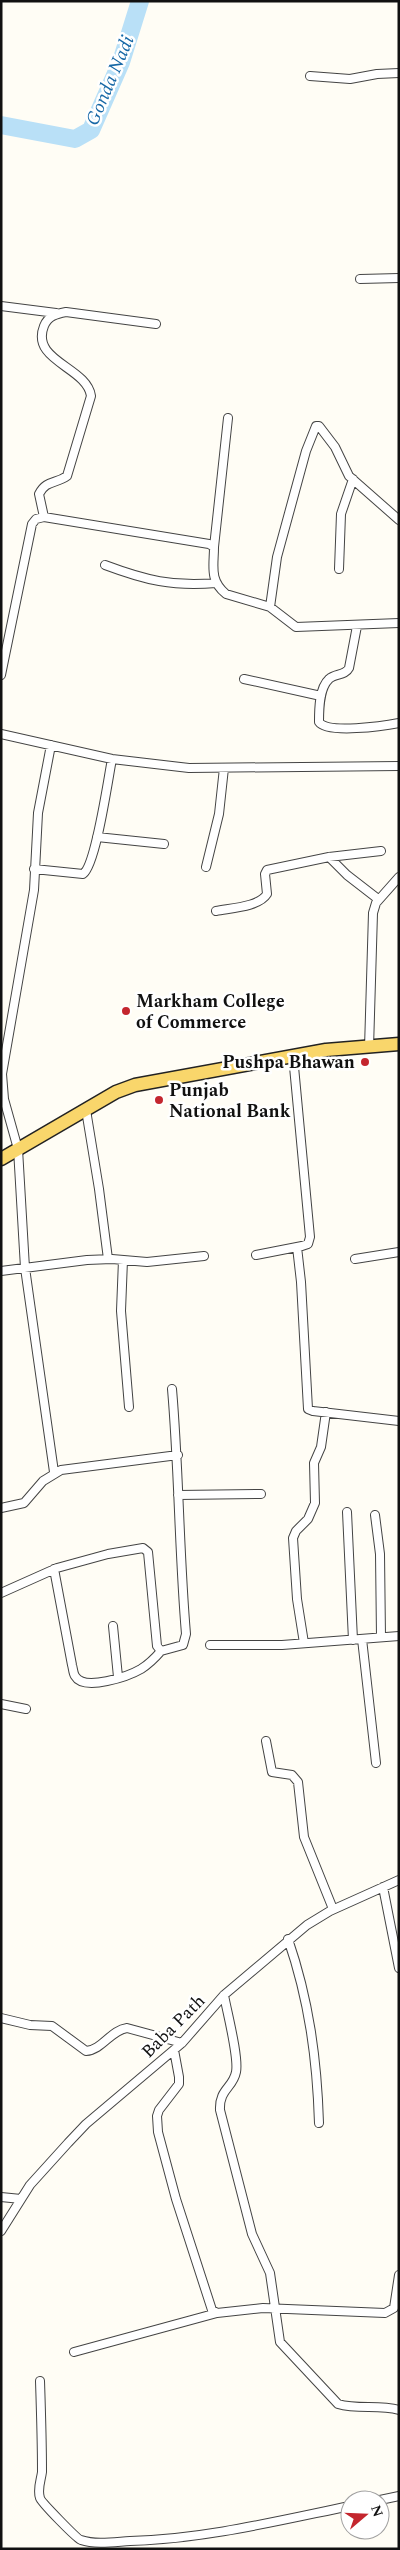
<svg xmlns="http://www.w3.org/2000/svg" width="400" height="2550" font-family="Spectral,serif">
<style>
.lines{fill:none;stroke-linecap:round;stroke-linejoin:round}
.river{stroke:#b9e0f7;stroke-width:18}
.street-casing{stroke:#444;stroke-width:10}
.primary-casing{stroke:#222;stroke-width:15}
.street{stroke:#fff;stroke-width:8}
.primary{stroke:#f9d66b;stroke-width:12}
.poi-dot{fill:#c4262e;stroke:#fff;stroke-width:2}
.labels{text-anchor:middle;stroke-width:5;stroke-linejoin:round;paint-order:stroke}
.poi-label{font-size:18px;font-weight:bold;fill:#111;stroke:#fff;text-anchor:start}
.street-label{font-size:18px;fill:#111;stroke:#fff}
.water-label{font-size:19px;font-style:italic;fill:#1768a6;stroke:#fff}
</style>
<rect width="100%" height="100%" fill="#fffdf5"/>
<g class="lines">
<!-- river -->
<path class="river" d="M1,125L75,139L91,130L121,62L140,1"/>
<!-- street casing -->
<g class="street-casing">
<path id="street" d="M310,76L350,79L377,74L399,73
M360,279L399,278
M1,306L56,313
M44,517L39,494C46,480 56,484 67,476L91,396C87,367 30,361 44,326C48,316 56,314 66,312L156,324
M214,547L228,418
M105,565C145,580 173,587 216,583
M339,569L341,514L353,479
M270,607L277,557L306,451L316,426H319L335,447L349,476L399,520
M357,626L349,668C345,676 335,673 329,679C319,688 319,710 319,722C327,734 384,726 399,723
M1,675L32,524L36,519L44,517L209,544L214,547C214,566 209,580 226,594L270,607L296,627L399,623
M244,679L321,696
M1,734L112,759L189,768L399,766
M51,745L38,813L34,890L2,1074L4,1099L18,1149L25,1268L54,1472
M97,837L164,844
M329,857L347,875L378,899
M206,867L219,814L224,768
M34,869L83,874C96,865 108,779 112,759
M216,911C231,908 259,907 267,894L265,874L267,870L329,857L381,851
M369,1048L373,913L376,903L399,877
M86,1110L99,1189L108,1259
M297,1247L301,1282L308,1409L313,1411L399,1421
M256,1255L302,1246L308,1244L310,1237L293,1056
M355,1259L399,1252
M123,1260L121,1311L129,1407
M1,1271L87,1260L112,1259L147,1262L204,1256
M178,1495L261,1494
M1,1508L24,1503L43,1481L61,1470L178,1455
M347,1512L353,1640
M375,1515L380,1554L381,1637
M54,1569L72,1665C73,1668 73,1673 75,1676C84,1692 129,1676 141,1669C149,1664 155,1658 161,1651
M1,1593L57,1568L108,1554L143,1548L148,1552L157,1646L161,1651L183,1645L186,1634C179,1552 179,1470 172,1389
M113,1626L118,1677
M362,1639L376,1763
M304,1643L297,1599L293,1538L296,1531L308,1519L315,1503L314,1463L321,1447L326,1412
M210,1645H282L399,1636
M1,1704L26,1709
M266,1741L272,1772L292,1775L298,1782L304,1837L333,1909
M383,1887L399,1968
M288,1939C309,2000 317,2059 319,2123
M224,1995C227,2012 239,2057 236,2072C233,2088 219,2089 220,2110L252,2234L270,2273L280,2342L338,2404C358,2410 379,2404 399,2410
M1,2018L30,2025L52,2026L86,2051C102,2050 111,2030 127,2028L182,2043
M174,2050L179,2077V2084L159,2110L157,2116L158,2132L176,2199L212,2310L217,2313L263,2308L385,2313L394,2308L399,2275
M1,2197L21,2199
M1,2231L30,2185L68,2143L86,2124L182,2043L224,1995L307,1925L330,1911L399,1880
M74,2352L217,2313
M40,2381C41,2411 42,2441 42,2472C41,2480 37,2489 40,2498C41,2502 77,2539 81,2540C96,2545 114,2542 130,2541C204,2539 277,2521 350,2506
M380,2500L399,2496"/>
</g>
<!-- primary casing -->
<g class="primary-casing">
<path id="primary" d="M1,1159L116,1092L135,1085L326,1050L399,1044"/>
</g>
<!-- street -->
<use href="#street" class="street"/>
<!-- primary -->
<use href="#primary" class="primary"/>
</g>
<!-- markers -->
<g class="poi-dot">
<circle cx="126" cy="1011" r="5"/>
<circle cx="365" cy="1062" r="5"/>
<circle cx="159" cy="1100" r="5"/>
</g>
<g class="labels">
<!-- poi labels -->
<g class="poi-label">
<text x="136" y="1007">Markham College<tspan x="136" dy="21">of Commerce</tspan></text>
<text x="355" y="1068" text-anchor="end">Pushpa Bhawan</text>
<text x="169" y="1096">Punjab<tspan x="169" dy="21">National Bank</tspan></text>
</g>
<!-- street labels -->
<g class="street-label">
<text transform="translate(173 2026) rotate(-45)" y="6">Baba Path</text>
</g>
<!-- water labels -->
<g class="water-label">
<text transform="translate(109 80) rotate(-67)" y="7">Gonda Nadi</text>
</g>
</g>
<!-- border -->
<rect width="400" height="2550" fill="none" stroke="#111111" stroke-width="5"/>
<!-- north arrow -->
<g transform="translate(365 2515) rotate(71)"><circle r="24" fill="#ffffff" stroke="#a0a0a0"/>
<path d="M0-4L9 19L0 12L-9 19Z" fill="#c4262e"/>
<text y="-8" font-size="14" font-weight="bold" text-anchor="middle" fill="#111111">N</text>
</g>
</svg>
